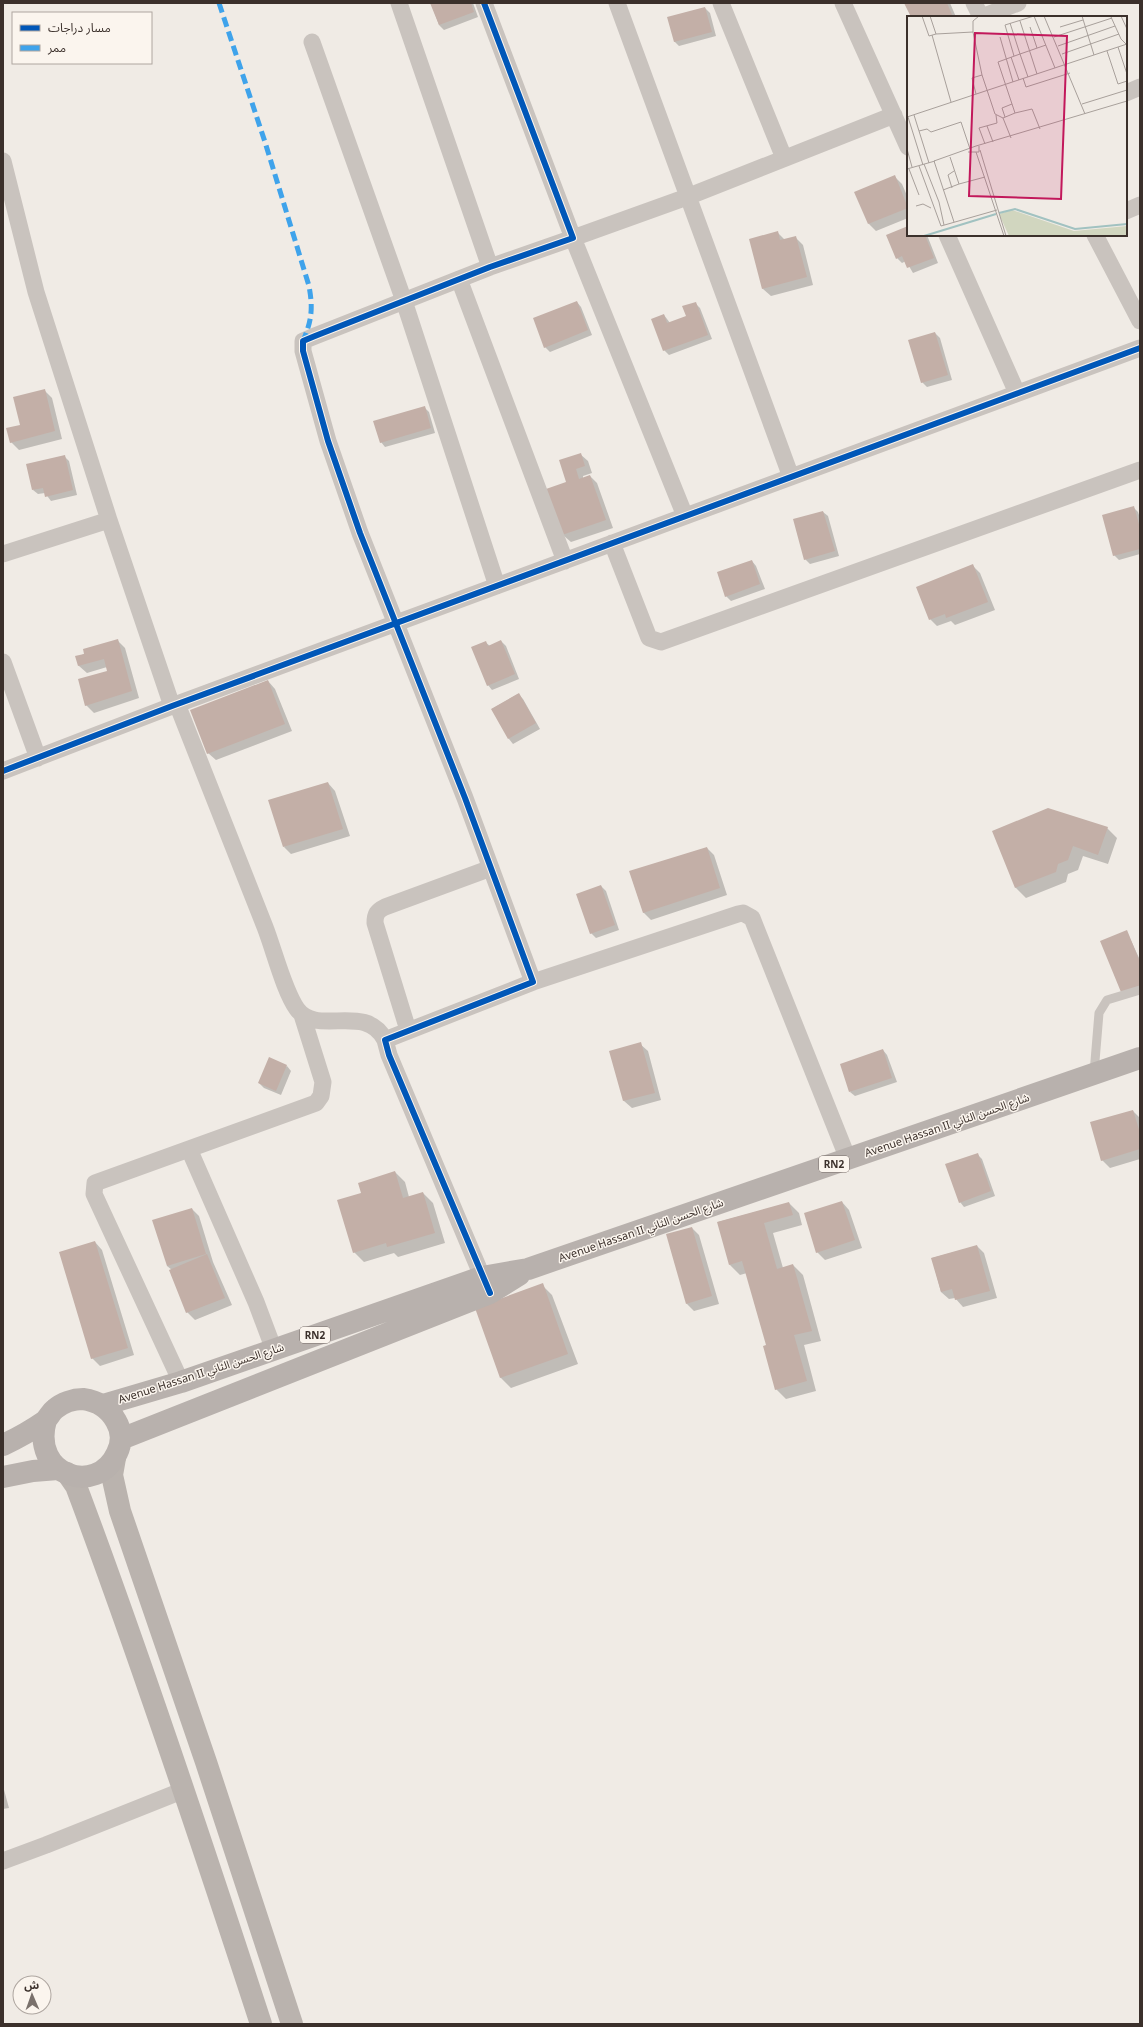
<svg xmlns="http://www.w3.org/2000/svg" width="1143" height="2027" font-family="'Noto Sans','Noto Sans Arabic',sans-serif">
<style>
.shadow{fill:#0003}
.building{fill:#c3afa7}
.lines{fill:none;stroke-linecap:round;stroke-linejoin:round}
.lane{stroke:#c9c3be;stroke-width:9}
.street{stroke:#c9c3be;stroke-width:17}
.secondary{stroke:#bab3ae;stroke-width:22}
.primary{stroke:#b8b1ad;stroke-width:22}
.quiet{stroke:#3fa3eb;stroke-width:5;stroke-dasharray:10 5;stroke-linecap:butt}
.cycleway-casing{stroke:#fbf5ee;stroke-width:8}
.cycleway{stroke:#0057b8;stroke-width:6}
.labels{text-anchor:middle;stroke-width:3;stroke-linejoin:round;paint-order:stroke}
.shield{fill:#fbf5ee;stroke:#756b66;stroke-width:1}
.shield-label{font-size:10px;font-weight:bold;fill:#3b302b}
.street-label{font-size:11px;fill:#3b302b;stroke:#fbf5ee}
.inset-river{fill:none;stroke:#a1c2c1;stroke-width:2}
.inset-road{fill:none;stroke:#a8a09b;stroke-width:1}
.view{fill:#c2185b;fill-opacity:0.15;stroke:#c2185b;stroke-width:2}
.inset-edge{fill:none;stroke:#3b302b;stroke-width:2}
</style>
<rect width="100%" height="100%" fill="#f0ebe5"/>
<!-- shadow -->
<path class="shadow" d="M431,3H473L478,17L444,30L439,25Z
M906,3H950L956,17H912Z
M705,8L710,13L716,36L679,46L674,41Z
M895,177L902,184L908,198V218L876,231L869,224L856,193Z
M908,227V235H927L938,263L913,273L906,261L902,263L897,258Z
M777,232L785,240L795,237L803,245L813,285L771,296L763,289Z
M577,302L581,307L592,335L550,352L545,347Z
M695,303L700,308L712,339L669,355L664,350V315L670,323L687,317Z
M935,333L940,338L952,380L927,387L922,382Z
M44,390L52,398L62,439L19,450L11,442Z
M424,407L429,412L435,433L385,447L381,442Z
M580,454L588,461L592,473L583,476V478L590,476L597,483L613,528L571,542L563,535L568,483Z
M64,456L69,461L77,495L51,501L45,493L38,494L33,490Z
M1134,508L1138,512L1140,518V554L1119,560L1114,555Z
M823,512L828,516L839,556L810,564L805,559L794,520Z
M752,561L756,566L765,589L731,601L726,596Z
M973,566L980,573L995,610L955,625L951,621L937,626L930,619Z
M117,640L125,648L139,698L94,713L86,705L109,671L107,667L87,673L79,666L77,657Z
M501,641L506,646L519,679L492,690L488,685L485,642L490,646Z
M268,681L275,689L292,731L216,760L208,753Z
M518,694L523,699L540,729L513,744L509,739L492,709Z
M328,783L335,791L350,836L291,854L284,847Z
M1107,828L1117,838L1108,864L1083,856L1078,870L1068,874L1066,882L1026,898L1016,888L993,831Z
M707,848L714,855L727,895L651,920L643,912Z
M601,886L606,891L619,930L596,938L591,933Z
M1127,932L1140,960V993Z
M640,1044L648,1051L661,1100L632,1108L624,1101L610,1052Z
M883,1050L887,1055L897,1082L855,1096L850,1092Z
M287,1066L291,1071L281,1095L264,1088L259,1083Z
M1133,1111L1140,1118V1159L1110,1168L1102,1160Z
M977,1154L982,1159L995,1196L964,1207L960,1202Z
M395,1172L405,1182L409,1197L423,1193L433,1203L445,1243L398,1257L394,1253L364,1262L354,1252L362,1194Z
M842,1202L849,1210L862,1248L825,1260L817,1252Z
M789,1203L799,1213L802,1225L773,1233L783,1268L793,1265L803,1275L821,1341L804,1345L816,1391L786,1399L776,1389L767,1346L747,1273L740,1275L730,1265L718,1222Z
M192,1209L199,1216L213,1262L232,1305L195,1320L187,1312L172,1270L167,1266Z
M692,1228L699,1235L719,1304L694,1311L687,1304Z
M95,1242L102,1250L134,1355L100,1366L92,1358Z
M977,1246L984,1253L997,1298L963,1307L955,1298L949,1299L941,1292L932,1258Z
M542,1285L552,1295L578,1364L511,1388L501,1378L476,1308Z
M3,1786L9,1808L3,1809Z"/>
<!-- building -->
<path class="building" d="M430,3H471L474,12L439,25Z
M904,3H947L953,17H911Z
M705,7L712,32L674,42L667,17Z
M895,175L908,208L868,224L854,192Z
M908,226V235H925L934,258L907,268L902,256L896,259L886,235Z
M778,231L780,240L796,236L807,277L762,289L749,239Z
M577,301L588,330L544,348L533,318Z
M696,302L708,335L663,351L651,319L664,314L667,323L686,316L682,306Z
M935,332L948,375L921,383L908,340Z
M45,389L55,431L10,443L6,428L20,425L13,397Z
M425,406L431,428L380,443L373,421Z
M581,453L585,466L576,469L579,479L590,475L606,520L562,535L546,489L566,482L559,460Z
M65,455L73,490L45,497L43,488L32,490L26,464Z
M1134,506L1140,528V549L1113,556L1102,515Z
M823,511L835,551L804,560L793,519Z
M752,560L760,584L725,597L717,572Z
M973,564L988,602L946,618L945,614L929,620L916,587Z
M118,639L132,691L85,706L78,679L107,671L104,659L78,666L75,656L84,654L83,649Z
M501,640L515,674L487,686L471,647L486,641L488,646Z
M268,680L285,724L207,754L190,710Z
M519,693L536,723L508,739L491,709Z
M328,782L343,829L283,847L268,800Z
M1048,808L1108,827L1098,855L1073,846L1068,860L1058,864L1056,872L1015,888L992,831Z
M707,847L720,888L643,913L629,871Z
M601,885L615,925L590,934L576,894Z
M1127,930L1140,962V990L1123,997L1100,941Z
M641,1042L655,1093L623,1101L609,1051Z
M883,1049L892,1078L849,1092L840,1064Z
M269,1057L287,1065L276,1091L258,1083Z
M1133,1110L1140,1133V1149L1101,1161L1090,1122Z
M978,1153L991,1191L959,1203L945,1164Z
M395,1171L403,1198L423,1192L435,1233L387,1247L386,1243L353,1253L337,1200L361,1193L358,1183Z
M842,1201L855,1240L816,1253L804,1213Z
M789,1202L793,1215L764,1223L777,1269L793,1264L812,1331L794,1335L807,1381L775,1390L763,1346L766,1345L742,1261L729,1265L717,1222Z
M192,1208L206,1254L167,1266L152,1220Z
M692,1227L712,1296L686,1304L666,1234Z
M95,1241L128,1348L91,1359L59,1252Z
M977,1245L990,1291L955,1300L952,1289L941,1292L931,1258Z
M207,1254L225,1298L186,1313L169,1270Z
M543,1283L568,1354L500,1378L475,1308Z"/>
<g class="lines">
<!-- lane -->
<path class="lane" d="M1094,1073L1099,1013L1107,1000L1140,990"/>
<!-- street -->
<path class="street" d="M399,3L490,267
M484,3L573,238L490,267L315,336L303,341V351L328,441L360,533L465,798L533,982L385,1040L389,1055L487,1288
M617,3L791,477
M721,3L784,158
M843,3L908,147
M974,3L981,17
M982,17L1018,3
M312,42L404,301L497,586
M1126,93L1140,87
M3,161L36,292L109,520
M1126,211L1140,205
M947,235L1017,393
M1095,235L1140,321
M459,279L565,561
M685,516L573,238L687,197L894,115
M612,543L649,638L661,642L1140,470
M3,554L109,520L172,706
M3,662L38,758
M177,704C206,779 236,853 265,927C274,950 284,991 297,1009C317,1037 366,1002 385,1040
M3,771L172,706L1140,348
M533,982L738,914L743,913L752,918L848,1159
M408,1030L375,923C375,914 377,911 385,907L491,868
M189,1149L256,1302L274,1350
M181,1382L94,1194L95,1183L316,1103L321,1096L323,1082L302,1015
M3,1861L46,1845L184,1790"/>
<!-- secondary -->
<path class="secondary" d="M115,1458L112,1475L120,1511L206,1762L292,2024
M67,1473L76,1486L82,1502C146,1674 204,1849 261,2024"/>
<!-- primary -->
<path class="primary" d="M103,1405L181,1382L482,1277L528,1269L1140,1058
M121,1439L490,1293L519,1275
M3,1445C18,1438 32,1430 45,1421C49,1417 51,1412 55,1409C62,1403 73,1399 83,1399C98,1401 109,1408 116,1421C122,1431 122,1443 117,1453C97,1497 30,1476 46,1420
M3,1477L33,1471L58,1469"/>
<!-- quiet -->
<path class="quiet" d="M219,3L265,142L309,286C313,308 312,320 303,341"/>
<!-- cycleway casing -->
<g class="cycleway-casing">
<path id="cycleway" d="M484,3L573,238L490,267L315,336L303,341V351L328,441L360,533L465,798L533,982L385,1040L389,1055L490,1293
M3,771L172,706L1140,348"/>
</g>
<!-- cycleway -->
<use href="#cycleway" class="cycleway"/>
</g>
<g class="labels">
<!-- shield labels -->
<g class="shield">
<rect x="819" y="1156" width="30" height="16" rx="3"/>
<rect x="300" y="1327" width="30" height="16" rx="3"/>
</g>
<g class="shield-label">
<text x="834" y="1168">RN2</text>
<text x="315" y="1339">RN2</text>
</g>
<!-- street labels -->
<g class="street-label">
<text transform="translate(947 1125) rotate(-19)" y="4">Avenue Hassan II شارع الحسن الثاني</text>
<text transform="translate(641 1230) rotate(-19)" y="4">Avenue Hassan II شارع الحسن الثاني</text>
<text transform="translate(201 1373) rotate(-18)" y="4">Avenue Hassan II شارع الحسن الثاني</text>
</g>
</g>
<!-- overview -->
<g transform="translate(907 16)">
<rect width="220" height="220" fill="#f0ebe5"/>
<path d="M105,194L167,215L220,210V220H102L92,198Z" fill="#d1d6bf"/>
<path class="inset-river" d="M92,197L108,193L168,213L220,208M17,220L89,198"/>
<path class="inset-road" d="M15,0L22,20L29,18L23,0M127,0L148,52M137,0L178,98M175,0L187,39M214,0L220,13M204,1L214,23L220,29M113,5L130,58M103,7L113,38L91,46L108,97L96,102L104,122M123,11L130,32M153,11L176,4M66,16L75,59M29,18L66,16V5L72,0M25,19L44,86M93,21L106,66M147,21L205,2M151,30L208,10M211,31L220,58M200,35L211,68L220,65M155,38L212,18M107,40L98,9L127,0H162M104,41L112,64M121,61L113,38L139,29M116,62L119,71L163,57M80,74L88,98L96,102M69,78L65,62L75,59L80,74M175,88L220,74M108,97L125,93L133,113M7,99L22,147M0,101L220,28M1,101L16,149M98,101L95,92L105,88M80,110L86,126M12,115L20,113L24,116L54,106L63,133M78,128L72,112L90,107L89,99M0,133L5,151M73,134L99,220M61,136H72V130M69,136L97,220M27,145L47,206M27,145L69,130L220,85M17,148L32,186L37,209M12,150L34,210L90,194M0,153L28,145M2,153L12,179M52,168L78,161M45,172L41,159L47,155M36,174L52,168L43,141M9,190L16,188L24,192"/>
<path class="view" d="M68,17L160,20L154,183L62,180Z"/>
<rect width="220" height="220" class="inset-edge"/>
</g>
<!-- border -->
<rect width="1143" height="2027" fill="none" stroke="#3b302b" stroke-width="8"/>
<!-- legend -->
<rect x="12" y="12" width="140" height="52" fill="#fbf5ee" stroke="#aea6a0"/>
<rect x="20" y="25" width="20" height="6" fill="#0057b8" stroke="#aea6a0"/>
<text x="48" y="32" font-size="12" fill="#3b302b">مسار دراجات</text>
<rect x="20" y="45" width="20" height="6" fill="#3fa3eb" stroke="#aea6a0"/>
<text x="48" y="52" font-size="12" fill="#3b302b">ممر</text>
<!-- north arrow -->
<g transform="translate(32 1995) rotate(358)"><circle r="19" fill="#fbf5ee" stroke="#aea6a0"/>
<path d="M0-3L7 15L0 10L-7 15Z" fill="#7a716c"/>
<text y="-6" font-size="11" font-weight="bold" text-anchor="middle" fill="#3b302b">ش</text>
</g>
</svg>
